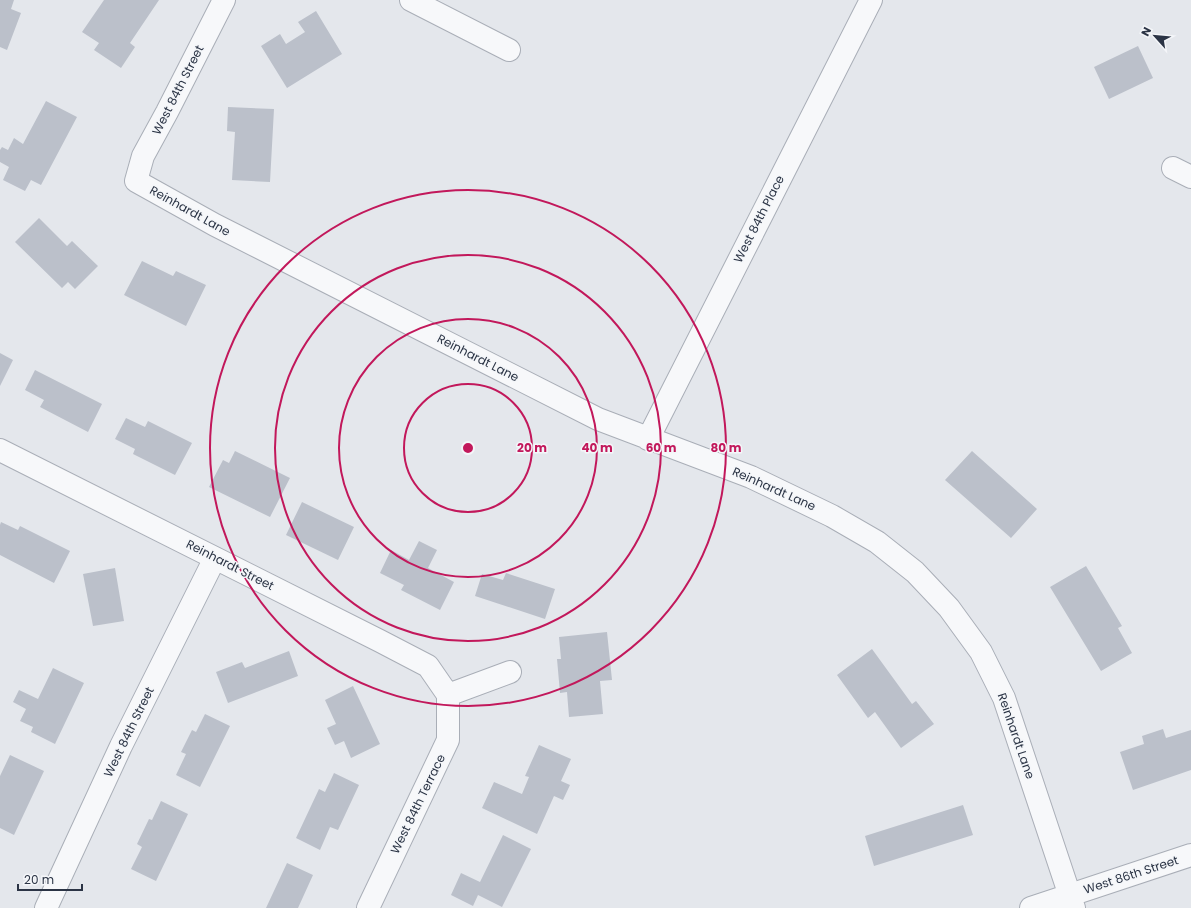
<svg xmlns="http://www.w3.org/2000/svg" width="1191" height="908" font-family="Poppins,sans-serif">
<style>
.building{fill:#bbc0ca}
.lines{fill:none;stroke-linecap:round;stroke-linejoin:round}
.minor-casing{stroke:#a9aeb7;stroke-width:24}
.minor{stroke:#f7f8fa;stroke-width:22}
.ring{fill:none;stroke:#c2185b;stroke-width:2}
.labels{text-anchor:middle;stroke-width:3;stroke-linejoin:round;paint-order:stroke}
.street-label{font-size:12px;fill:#2b3445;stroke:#f4f6f9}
.centre{fill:#c2185b;stroke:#f4f6f9;stroke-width:2}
.ring-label{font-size:12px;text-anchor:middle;font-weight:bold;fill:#c2185b;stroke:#f4f6f9;stroke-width:3;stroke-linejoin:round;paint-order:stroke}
</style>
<rect width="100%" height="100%" fill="#e4e7ec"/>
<!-- building -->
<path class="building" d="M0,0H14L11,9L21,13L7,50L0,47Z
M104,0H159L130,43L135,47L121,68L94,50L99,43L82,32Z
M316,11L342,54L287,88L261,46L280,34L286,44L305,32L298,22Z
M1138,46L1153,78L1109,99L1094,67Z
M46,101L77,117L41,185L31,180L25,191L3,180L9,167L0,162V150L2,147L8,150L14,138L23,144Z
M228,107L274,109L270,182L232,180L235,132L227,131Z
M39,218L67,246L72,241L98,266L75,289L68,282L62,288L15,242Z
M142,261L173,276L176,271L206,285L186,326L124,295Z
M0,353L13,360L0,386Z
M35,370L102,404L88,432L40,407L44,400L25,390Z
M126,418L145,427L148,421L192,443L175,475L133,454L135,449L115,439Z
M235,451L290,478L270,517L209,487L223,460L229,463Z
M972,451L1037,509L1011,538L945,480Z
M302,502L354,527L338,560L286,535Z
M1,522L18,530L20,526L70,551L54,583L0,555V525Z
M419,541L437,550L428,568L454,582L440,610L401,590L404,585L380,573L391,550L409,560Z
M1086,566L1122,626L1118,628L1132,653L1101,671L1050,587Z
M115,568L124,621L93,626L83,574Z
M506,573L555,589L545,619L475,596L482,574L503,580Z
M607,632L612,680L600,681L603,714L569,717L567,692L560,693L557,659H561L559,637Z
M872,649L912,704L916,701L934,724L901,748L875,712L868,718L837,675Z
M289,651L298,676L228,703L216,672L242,662L245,668Z
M53,668L84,683L55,744L31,732L33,727L20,721L26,709L13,702L19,690L38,699Z
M353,686L380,744L351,758L344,741L335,745L327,728L336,724L325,700Z
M205,714L230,726L200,787L176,775L186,754L181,752L192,730L196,732Z
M1163,729L1166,738L1191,730V770L1133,790L1120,752L1144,744L1142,736Z
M539,745L571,759L561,781L570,785L563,800L554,796L537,834L482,808L494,782L522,794L529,777L525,776Z
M10,755L44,771L14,835L0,828V776Z
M334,773L359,785L338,830L330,827L320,850L296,838L319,789L325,792Z
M161,801L188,814L156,881L131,869L142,847L137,844L149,819L152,820Z
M963,805L973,835L874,866L865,836Z
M503,835L531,849L502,907L478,895L473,906L451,895L461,873L480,882Z
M287,863L313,875L298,908H266Z"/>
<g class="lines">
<!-- minor casing -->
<g class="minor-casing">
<path id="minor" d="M224,0L167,112L143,156L136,181L215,225L598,419L751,477L832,516L877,542L915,572L949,608L981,652L1004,698L1074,908
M411,0L509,50
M1173,168L1191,177
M648,439L871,0
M0,450L380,641L428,666L448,695
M448,695L510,672
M46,908L121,746L215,558
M368,908L448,740V695
M1031,908L1191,855"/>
</g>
<!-- minor -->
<use href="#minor" class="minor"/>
</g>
<!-- distance rings -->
<g class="ring">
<circle cx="468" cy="448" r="64"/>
<circle cx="468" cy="448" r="129"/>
<circle cx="468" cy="448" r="193"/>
<circle cx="468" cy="448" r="258"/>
</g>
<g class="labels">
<!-- street labels -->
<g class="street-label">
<text transform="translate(178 90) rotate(-63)" y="4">West 84th Street</text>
<text transform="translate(190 211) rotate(29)" y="4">Reinhardt Lane</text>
<text transform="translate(759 219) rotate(-63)" y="4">West 84th Place</text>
<text transform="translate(478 358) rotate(27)" y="4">Reinhardt Lane</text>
<text transform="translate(774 489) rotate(24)" y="4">Reinhardt Lane</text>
<text transform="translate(230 565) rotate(27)" y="4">Reinhardt Street</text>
<text transform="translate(129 732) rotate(-64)" y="4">West 84th Street</text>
<text transform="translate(1016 736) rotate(71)" y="4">Reinhardt Lane</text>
<text transform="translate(418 804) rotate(-64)" y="4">West 84th Terrace</text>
<text transform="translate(1131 875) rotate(-18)" y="4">West 86th Street</text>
</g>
</g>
<circle cx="468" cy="448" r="6" class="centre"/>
<g class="ring-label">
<text x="532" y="452">20 m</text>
<text x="597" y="452">40 m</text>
<text x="661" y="452">60 m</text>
<text x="726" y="452">80 m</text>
</g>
<!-- north arrow -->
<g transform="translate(1155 36) rotate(297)" stroke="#f4f6f9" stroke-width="3" paint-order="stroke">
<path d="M0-3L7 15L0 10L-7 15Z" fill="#2b3445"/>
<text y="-6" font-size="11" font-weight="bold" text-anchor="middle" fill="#2b3445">N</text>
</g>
<!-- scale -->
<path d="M18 884v6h64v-6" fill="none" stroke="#2b3445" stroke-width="2"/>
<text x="24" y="884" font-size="12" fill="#2b3445" stroke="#f4f6f9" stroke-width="3" paint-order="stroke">20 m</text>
</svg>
